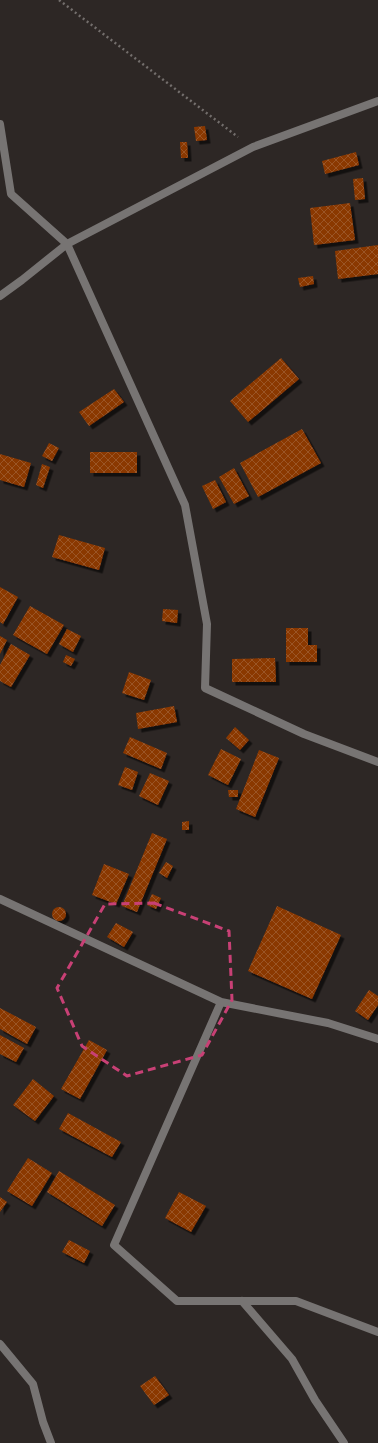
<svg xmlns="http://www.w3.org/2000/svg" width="378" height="1443" font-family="'Golos Text',sans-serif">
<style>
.building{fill:url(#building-cross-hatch);filter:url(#shadow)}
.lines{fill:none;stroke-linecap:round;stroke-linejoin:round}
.path{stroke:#736e6c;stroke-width:2.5;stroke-dasharray:2 3;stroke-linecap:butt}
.minor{stroke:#777473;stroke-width:8}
.marked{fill:none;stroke:#c84075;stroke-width:3;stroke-dasharray:8 5;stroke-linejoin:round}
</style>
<defs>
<pattern id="building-cross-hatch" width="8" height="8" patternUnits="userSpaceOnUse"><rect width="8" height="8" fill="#8a3803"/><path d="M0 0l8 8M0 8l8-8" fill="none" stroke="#9a5427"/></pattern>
<filter id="shadow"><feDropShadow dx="3.5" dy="3.5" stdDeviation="0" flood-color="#0009"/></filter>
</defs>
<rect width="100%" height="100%" fill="#2d2725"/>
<!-- building -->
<path class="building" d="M205,126L207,140L196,141L194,127Z
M180,142H187L188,158H181Z
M356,152L359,165L325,174L322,161Z
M363,178L365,199L355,200L353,179Z
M350,203L355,240L314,245L310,208Z
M378,245V274L338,279L335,251Z
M313,276L314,284L300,287L298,278Z
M281,358L299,379L248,422L230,401Z
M114,389L124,402L89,426L79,412Z
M302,429L321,463L258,497L240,463Z
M49,443L59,448L52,461L42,456Z
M90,452H137V473H90Z
M0,454L31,463L24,487L0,480Z
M42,464L50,467L43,488L36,485Z
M234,468L249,496L234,504L219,477Z
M215,480L226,502L213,509L202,486Z
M59,535L105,548L99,570L52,557Z
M0,587L18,597L3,624L0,622Z
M30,606L64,625L47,654L13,635Z
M163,609L178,610L177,623L162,621Z
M286,628H308V645H317V662H286Z
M67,629L81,636L73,652L59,644Z
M0,636L7,640L0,654Z
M11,644L30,655L11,687L0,681V665Z
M66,655L75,659L71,666L63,662Z
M275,658L276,682H232V659Z
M129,672L151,680L144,700L122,693Z
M174,706L177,722L138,729L136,713Z
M235,727L249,740L240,750L226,738Z
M130,737L167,753L161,769L123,753Z
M221,749L241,759L228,785L208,775Z
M259,750L279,758L255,817L236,809Z
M125,767L138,772L132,790L118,785Z
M150,773L169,781L158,805L139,796Z
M228,790H238V797H229Z
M189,821V830H182V822Z
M152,833L167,839L137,912L122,906Z
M166,862L173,866L167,878L159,873Z
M104,864L129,874L116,904L92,895Z
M152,894L161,898L156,909L147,905Z
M277,906L341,935L312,999L248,971Z
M52 914a7 7 0 1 1 14 0a7 7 0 1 1-14 0Z
M116,923L133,932L124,947L107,937Z
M369,990L378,996V1005L368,1020L355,1011Z
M0,1008L36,1027L27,1044L0,1029Z
M0,1035L24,1048L16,1062L0,1054Z
M89,1040L107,1050L80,1099L61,1089Z
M33,1079L54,1096L35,1121L13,1105Z
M68,1113L121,1142L112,1157L59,1129Z
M28,1158L52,1173L32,1206L7,1191Z
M59,1171L115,1205L102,1226L47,1192Z
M179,1192L206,1206L191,1232L165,1218Z
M0,1197L7,1202L0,1212Z
M69,1240L90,1251L84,1263L62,1252Z
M155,1376L169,1395L154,1405L140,1386Z"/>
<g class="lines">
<!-- path -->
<path class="path" d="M59,0L238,137"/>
<!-- minor -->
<path class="minor" d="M0,124L11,194L67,244L185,505L207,624L205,688L304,734L378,762
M0,296L22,280L67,244L253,147L378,101
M0,899L221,1002L328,1023L378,1039
M221,1002L114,1245L177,1301H296L378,1332
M242,1301L292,1359L315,1400L344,1443
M0,1344L33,1384L43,1422L51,1443"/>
</g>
<!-- marked area -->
<path class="marked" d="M154,903L229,931L232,1000L202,1055L127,1076L82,1046L57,988L105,904Z"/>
</svg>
